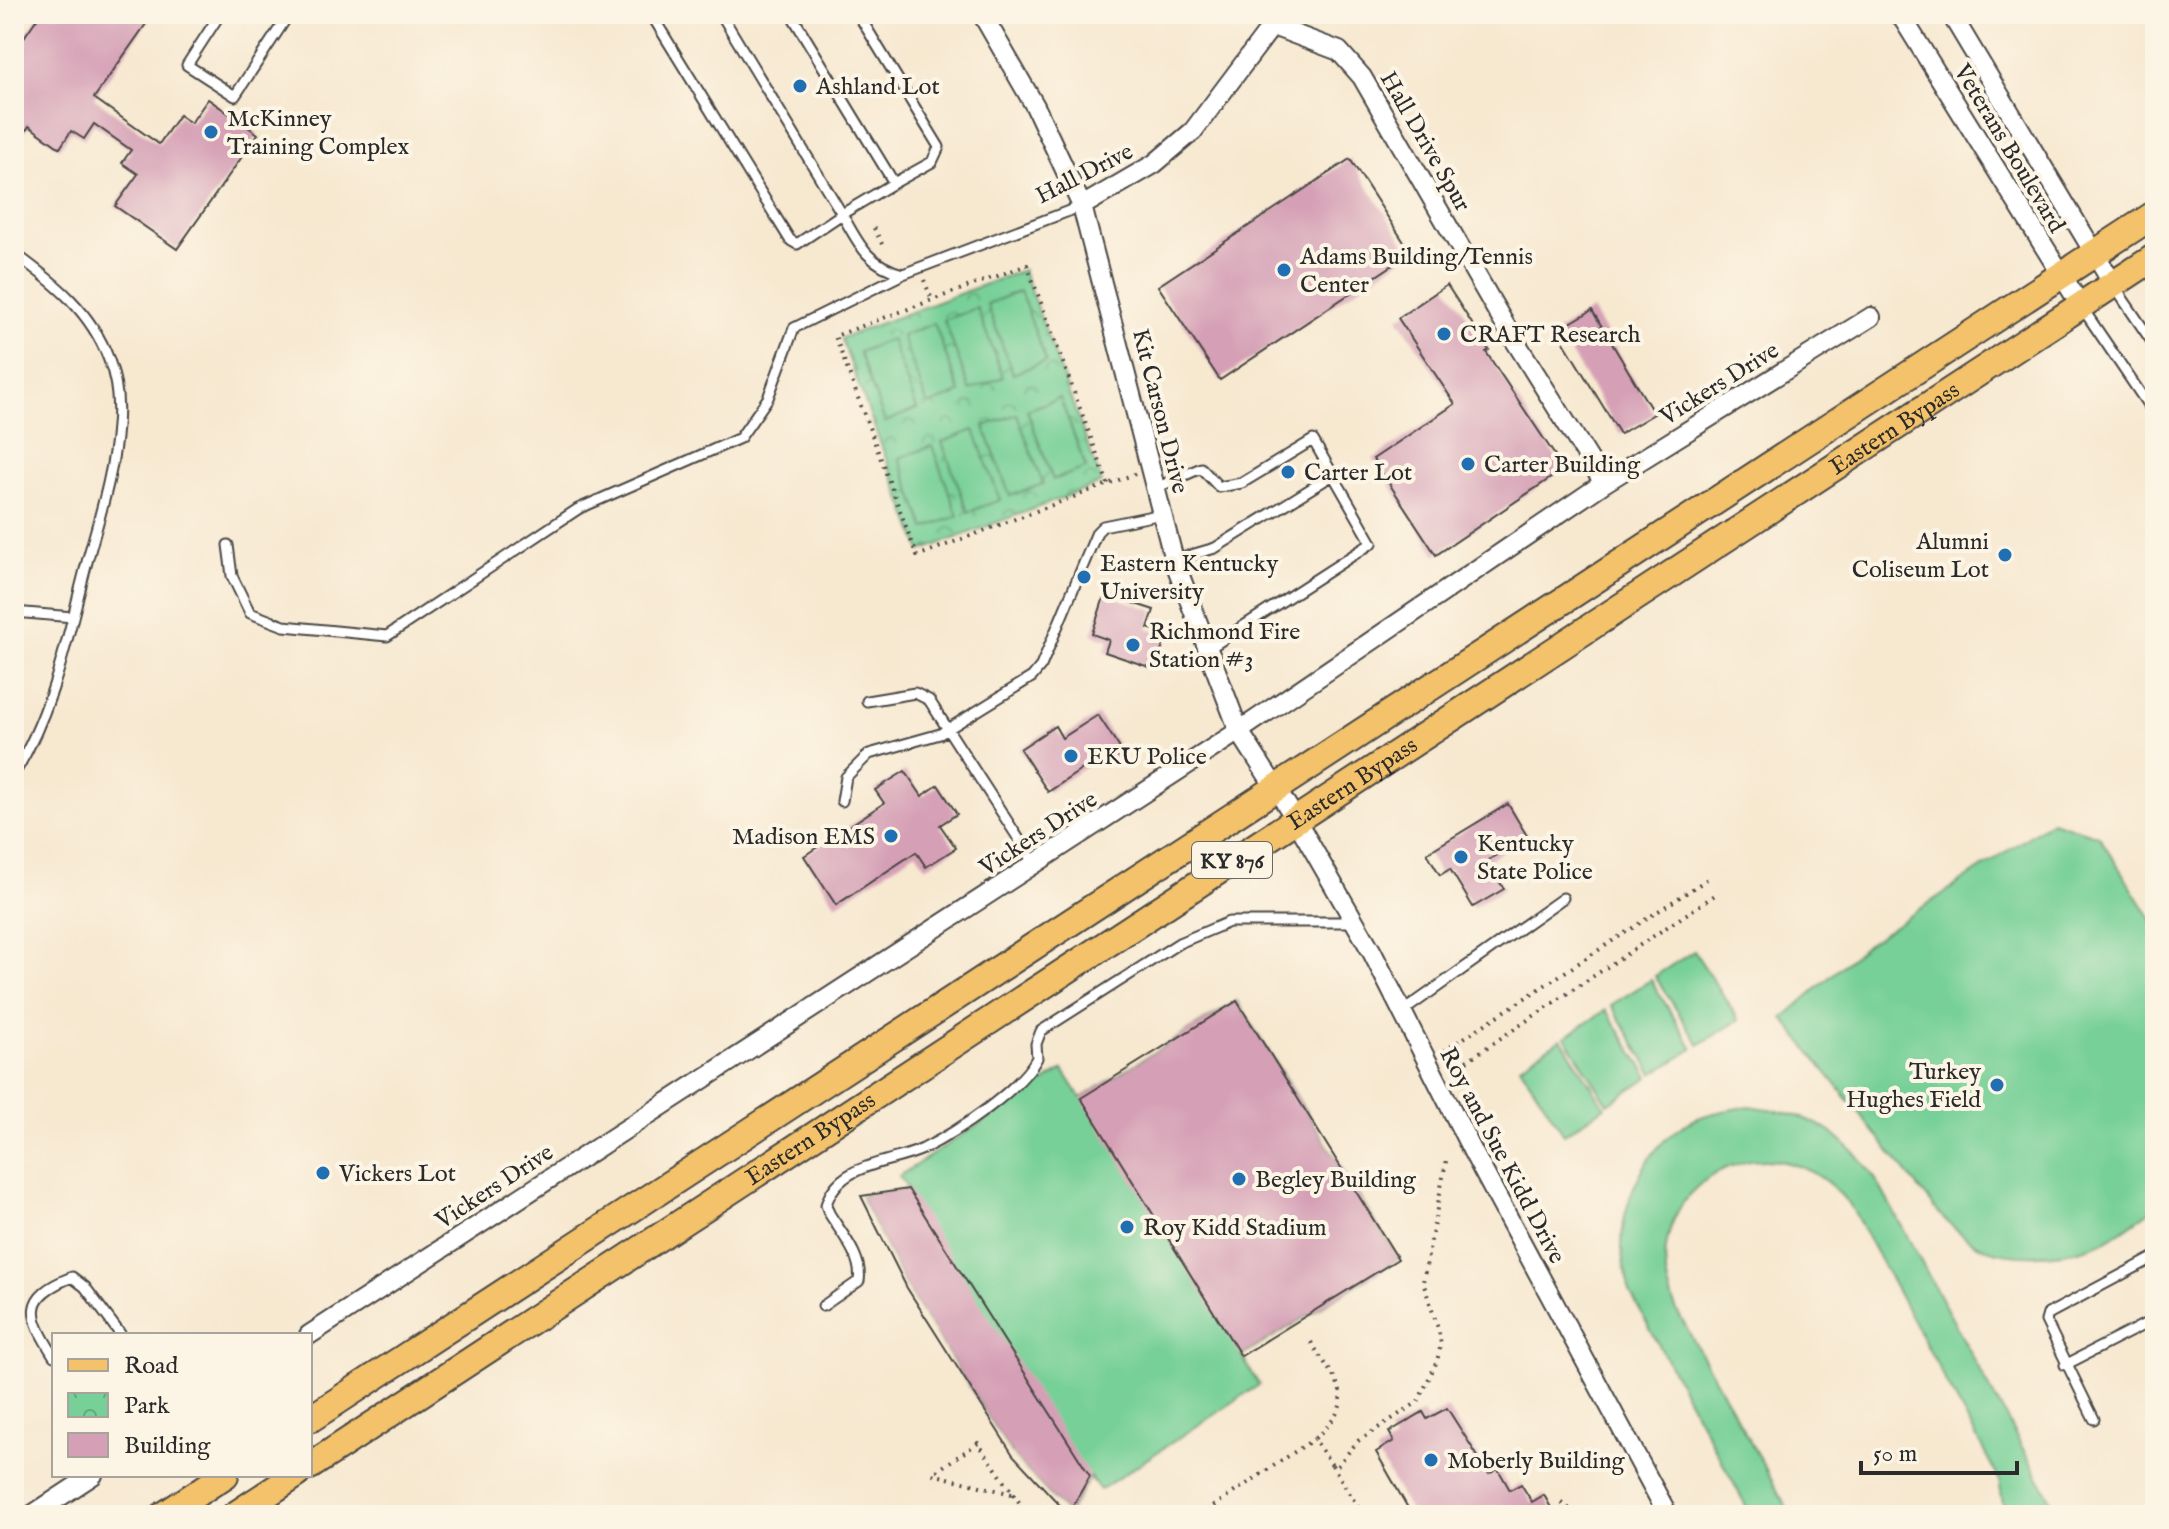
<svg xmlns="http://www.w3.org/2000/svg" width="2169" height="1529" font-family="'IM FELL English',serif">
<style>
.park{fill:url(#park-crowns);stroke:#517e61;stroke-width:2}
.pitch{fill:#77d097;stroke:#517e61;stroke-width:2}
.building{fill:#d5a0b6}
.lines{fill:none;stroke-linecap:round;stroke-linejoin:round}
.lane-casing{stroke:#4a4744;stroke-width:13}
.street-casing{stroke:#4a4744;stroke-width:22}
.primary-casing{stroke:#4a4744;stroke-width:30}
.path{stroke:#4a4744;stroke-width:4;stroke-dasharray:2 6;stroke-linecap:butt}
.lane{stroke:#fff;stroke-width:9}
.street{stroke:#fff;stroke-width:18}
.primary{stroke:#f3c26a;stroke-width:26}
.poi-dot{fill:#1f6fb2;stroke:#fcf5e5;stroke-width:3}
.labels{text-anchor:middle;stroke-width:8;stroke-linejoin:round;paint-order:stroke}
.shield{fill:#fcf5e5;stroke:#6a6863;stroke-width:2}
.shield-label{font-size:22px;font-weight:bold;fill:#2b2b2b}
.poi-label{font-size:24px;fill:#2b2b2b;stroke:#fcf5e5;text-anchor:start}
.street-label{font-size:24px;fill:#2b2b2b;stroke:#fcf5e5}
</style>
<defs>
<pattern id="park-crowns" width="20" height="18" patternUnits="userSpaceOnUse" patternTransform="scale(2)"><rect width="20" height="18" fill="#77d097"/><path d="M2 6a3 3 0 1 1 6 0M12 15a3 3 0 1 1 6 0" fill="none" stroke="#62a97b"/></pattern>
</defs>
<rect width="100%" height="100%" fill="#fcf5e5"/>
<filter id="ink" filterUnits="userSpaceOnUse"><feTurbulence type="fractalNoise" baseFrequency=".0125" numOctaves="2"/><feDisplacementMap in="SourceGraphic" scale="16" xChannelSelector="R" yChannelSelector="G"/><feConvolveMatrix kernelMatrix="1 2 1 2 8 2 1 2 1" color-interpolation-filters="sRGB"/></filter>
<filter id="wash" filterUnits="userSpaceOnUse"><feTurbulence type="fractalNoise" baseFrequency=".006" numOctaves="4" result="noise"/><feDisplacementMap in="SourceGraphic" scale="32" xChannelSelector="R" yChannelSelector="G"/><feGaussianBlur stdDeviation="1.8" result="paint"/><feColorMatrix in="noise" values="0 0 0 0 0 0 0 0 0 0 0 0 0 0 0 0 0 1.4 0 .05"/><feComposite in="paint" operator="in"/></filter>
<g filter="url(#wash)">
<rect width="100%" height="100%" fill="#f7e8d0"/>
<!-- park -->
<path class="park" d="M1023,270L1102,483L921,551L841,338Z"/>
<!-- pitch -->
<path class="pitch" d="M1020,291L1046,361L1013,374L987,304Z
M977,308L1003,377L970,390L944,320Z
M934,323L960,393L928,405L902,336Z
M891,339L917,409L885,422L859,352Z
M1060,398L1086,468L1053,480L1027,410Z
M1017,414L1043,484L1010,496L984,426Z
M974,430L1000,500L968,512L942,442Z
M932,446L958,516L925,528L899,458Z
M2052,821L2099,836L2155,925V1207C2135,1221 2115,1238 2092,1246C2060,1257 2002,1261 1972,1242C1962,1235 1952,1226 1943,1218L1783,1018L1866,945Z
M1694,951L1739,1020L1699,1045L1655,976Z
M1651,980L1693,1049L1653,1074L1611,1005Z
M1237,1001L1398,1259L1242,1356L1259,1385L1100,1490L1090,1477L1068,1514L1013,1455L907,1288L861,1196L908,1189L899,1176L1063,1070L1081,1098Z
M1606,1010L1649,1077L1608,1104L1565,1037Z
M1561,1039L1605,1107L1564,1134L1520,1066Z
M1750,1106C1815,1116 1838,1128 1877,1181L2059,1515H2005L1999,1479L1853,1210C1776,1100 1622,1189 1677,1311L1791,1515H1751L1630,1292C1627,1278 1622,1263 1622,1249C1621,1203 1644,1150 1684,1125C1704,1113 1728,1110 1750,1106Z"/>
<g id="blocks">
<!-- building -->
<path class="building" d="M40,14H153L94,98L159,144L179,115L191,123L208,99L258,134L177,249L115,206L138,174L122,163L131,150L94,124L84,139L71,131L60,148L29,126L27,130L14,121V52Z
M1350,159L1411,253L1220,380L1158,286Z
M1447,285L1489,350L1486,352L1564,469L1436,555L1373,459L1455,404L1398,318Z
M1592,310L1654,414L1620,434L1557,331Z
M1105,594L1154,610L1148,628L1167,634L1155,669L1105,652L1109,640L1092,634Z
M1098,715L1123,753L1101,767L1096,760L1048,792L1020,749L1055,726L1062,738Z
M905,771L922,796L938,785L957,814L940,825L956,848L926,867L916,852L836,905L804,856L884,803L875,790Z
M1508,804L1527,836L1487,861L1504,889L1473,907L1450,869L1440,875L1427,853Z
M1237,1001L1398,1259L1241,1356L1081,1098Z
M908,1189L1090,1476L1068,1514L1013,1455L907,1288L861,1196Z
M1447,1408L1489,1474L1498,1469L1510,1490L1521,1484L1532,1502L1544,1495L1555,1515H1412L1376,1452L1394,1441L1389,1432L1423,1412L1427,1419Z"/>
</g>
</g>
<g filter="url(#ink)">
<use href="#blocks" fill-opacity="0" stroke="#4a4744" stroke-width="2"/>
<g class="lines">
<!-- lane casing -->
<g class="lane-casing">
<path id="lane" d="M220,14L187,65L235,96L289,14
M651,14L790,240L797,244L842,214L721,14
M791,14L894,183L842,214C859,245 868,265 903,274L1082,206
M858,14L939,147L932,162L894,183
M14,253C55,283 91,311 109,360C117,381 119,404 117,426C114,472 99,518 87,562C68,634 54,710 14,774
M2114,286L2155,346
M2083,309L2155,415
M1156,488L1201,468L1219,487L1242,483L1313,440L1372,543L1208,649
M228,545L232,576L250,613L284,626L387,636L578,509L740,438L768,398L794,328L903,274
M1174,560L1215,548L1333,475
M14,612L73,617
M867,701L915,693L929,700L1035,864
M842,801L846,777L869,754L940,734L1032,677L1041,666L1097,532L1103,526L1162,514
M1402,1012L1563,898
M823,1306L859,1281C863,1257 841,1233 829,1213L826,1205C838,1162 891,1164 923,1149C957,1132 1019,1091 1037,1058L1036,1044L1041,1031L1179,943L1229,922H1355
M54,1356C29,1316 21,1297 72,1277L85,1287L121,1335
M2065,1365L2155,1319
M2094,1419L2046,1321L2048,1314L2155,1257"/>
</g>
<!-- street casing -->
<g class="street-casing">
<path id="street" d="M982,14L1035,106L1082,206L1174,560L1239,731L1295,818L1372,952L1473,1152L1668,1515
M1900,14L2081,306
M1951,14L2113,284
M1273,26L1339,51L1362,77L1505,325L1604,483
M1082,206L1154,164L1193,131L1281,14
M309,1335L1239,731L1604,483L1871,317
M32,1515L93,1475"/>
</g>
<!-- primary casing -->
<g class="primary-casing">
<g id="primary">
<path d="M310,1419L2155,214"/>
<path id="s1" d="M310,1466L2155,257"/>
<path d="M164,1515L225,1475"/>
<path d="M235,1515L296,1475"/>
</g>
</g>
<!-- path -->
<path class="path" d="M874,228L883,246
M924,280L932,300
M1108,484L1027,265L835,336L917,556L1108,484L1135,474
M1444,1051L1709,878
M1453,1070L1718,893
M1311,1342C1339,1387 1360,1399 1314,1439L1332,1465L1337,1466L1358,1441L1418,1402L1437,1361L1441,1344L1438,1328L1423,1282L1447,1156
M1332,1465L1363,1515
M1012,1494L932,1474L978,1443L1028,1515
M1561,1503L1579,1515
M1200,1515L1314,1439"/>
<!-- lane -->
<use href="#lane" class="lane"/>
<!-- street -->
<use href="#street" class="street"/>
<!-- primary -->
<use href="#primary" class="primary"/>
</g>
</g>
<!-- markers -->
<g class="poi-dot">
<circle cx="800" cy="86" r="8"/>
<circle cx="211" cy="132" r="8"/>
<circle cx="1284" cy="270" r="8"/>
<circle cx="1444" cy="334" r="8"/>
<circle cx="1468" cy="464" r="8"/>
<circle cx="1288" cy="472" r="8"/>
<circle cx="2005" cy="555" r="8"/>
<circle cx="1084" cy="577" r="8"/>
<circle cx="1133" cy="645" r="8"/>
<circle cx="1071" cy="756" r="8"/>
<circle cx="891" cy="836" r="8"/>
<circle cx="1461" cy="857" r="8"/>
<circle cx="1997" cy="1085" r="8"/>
<circle cx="323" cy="1173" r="8"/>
<circle cx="1239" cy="1179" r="8"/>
<circle cx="1127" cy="1227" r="8"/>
<circle cx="1431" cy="1460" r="8"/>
</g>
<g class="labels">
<!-- shield labels -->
<rect class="shield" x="1192" y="842" width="80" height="36" rx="6"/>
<g class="shield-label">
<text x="1232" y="868">KY 876</text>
</g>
<!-- poi labels -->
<g class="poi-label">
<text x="816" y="94">Ashland Lot</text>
<text x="227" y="126">McKinney<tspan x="227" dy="28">Training Complex</tspan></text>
<text x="1300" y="264">Adams Building/Tennis<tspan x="1300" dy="28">Center</tspan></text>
<text x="1460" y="342">CRAFT Research</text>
<text x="1484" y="472">Carter Building</text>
<text x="1304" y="480">Carter Lot</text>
<text x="1989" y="549" text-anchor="end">Alumni<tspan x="1989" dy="28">Coliseum Lot</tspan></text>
<text x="1100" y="571">Eastern Kentucky<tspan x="1100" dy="28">University</tspan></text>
<text x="1149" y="639">Richmond Fire<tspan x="1149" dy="28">Station #3</tspan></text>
<text x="1087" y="764">EKU Police</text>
<text x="875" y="844" text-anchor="end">Madison EMS</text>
<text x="1477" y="851">Kentucky<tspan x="1477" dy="28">State Police</tspan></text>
<text x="1981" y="1079" text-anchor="end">Turkey<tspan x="1981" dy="28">Hughes Field</tspan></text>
<text x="339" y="1181">Vickers Lot</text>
<text x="1255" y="1187">Begley Building</text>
<text x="1143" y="1235">Roy Kidd Stadium</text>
<text x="1447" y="1468">Moberly Building</text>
</g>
<!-- street labels -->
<g class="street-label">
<text transform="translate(1426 141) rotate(60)" y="8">Hall Drive Spur</text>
<text transform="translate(2010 148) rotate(59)" y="8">Veterans Boulevard</text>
<text transform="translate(1084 173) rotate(-27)" y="8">Hall Drive</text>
<text transform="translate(1719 383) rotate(-32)" y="8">Vickers Drive</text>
<text transform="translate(1161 411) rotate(76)" y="8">Kit Carson Drive</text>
<text dy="8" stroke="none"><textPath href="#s1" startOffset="1894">Eastern Bypass</textPath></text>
<text dy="8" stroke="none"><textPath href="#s1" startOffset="1246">Eastern Bypass</textPath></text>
<text transform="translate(1038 833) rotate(-33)" y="8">Vickers Drive</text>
<text dy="8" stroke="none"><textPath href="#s1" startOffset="598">Eastern Bypass</textPath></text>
<text transform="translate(1503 1155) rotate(62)" y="8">Roy and Sue Kidd Drive</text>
<text transform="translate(494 1186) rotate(-33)" y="8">Vickers Drive</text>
</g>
</g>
<!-- margin -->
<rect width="2169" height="1529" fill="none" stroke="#fcf5e5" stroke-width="48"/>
<!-- legend -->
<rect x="52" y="1333" width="260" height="144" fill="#fcf5e5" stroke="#a8a49b" stroke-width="2"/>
<rect x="68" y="1359" width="40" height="12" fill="#f3c26a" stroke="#a8a49b" stroke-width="2"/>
<text x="124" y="1373" font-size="24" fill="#2b2b2b">Road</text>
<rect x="68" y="1393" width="40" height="24" fill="url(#park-crowns)" stroke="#a8a49b" stroke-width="2"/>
<text x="124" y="1413" font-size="24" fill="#2b2b2b">Park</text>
<rect x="68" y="1433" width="40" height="24" fill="#d5a0b6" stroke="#a8a49b" stroke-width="2"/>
<text x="124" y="1453" font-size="24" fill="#2b2b2b">Building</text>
<!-- scale -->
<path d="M1861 1461v12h156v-12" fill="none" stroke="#2b2b2b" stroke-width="4"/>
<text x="1873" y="1461" font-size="24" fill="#2b2b2b" stroke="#fcf5e5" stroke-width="6" paint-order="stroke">50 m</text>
</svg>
